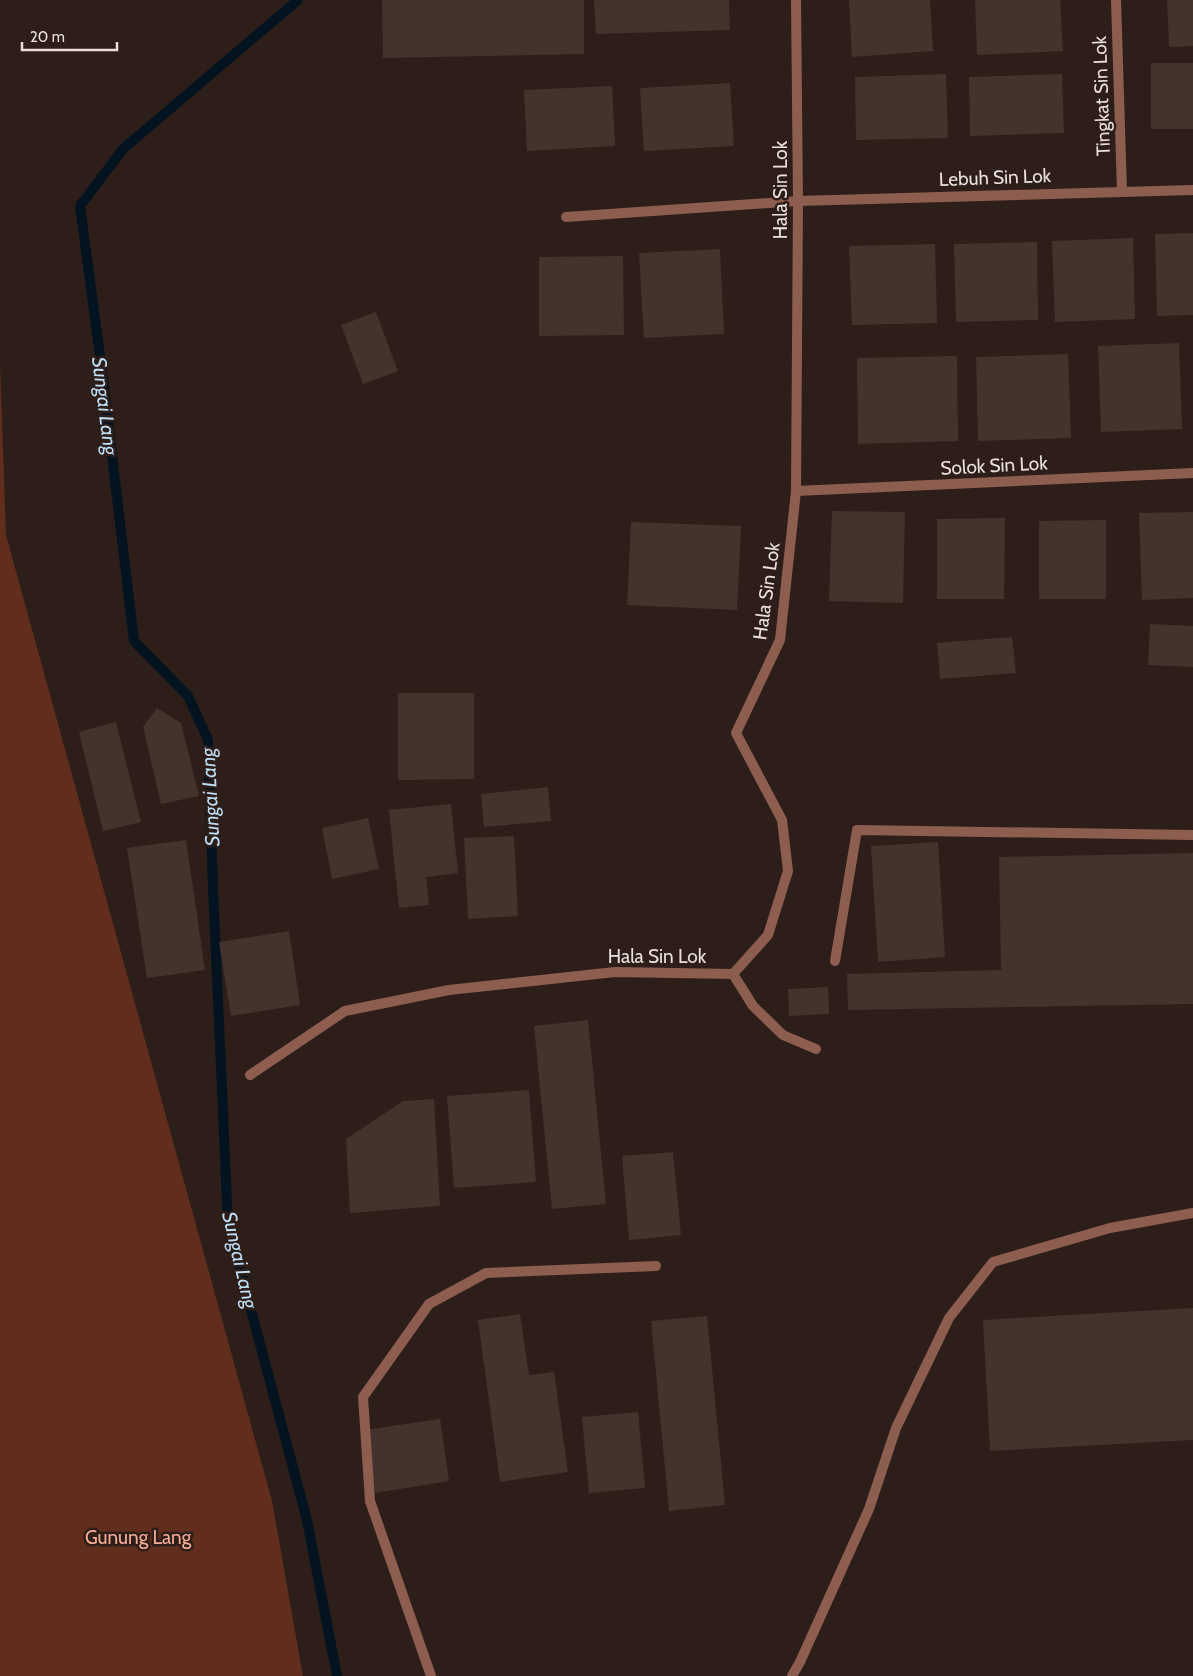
<svg xmlns="http://www.w3.org/2000/svg" width="1193" height="1676" font-family="Cabin,sans-serif">
<style>
.green{fill:#612d1c}
.lines{fill:none;stroke-linecap:round;stroke-linejoin:round}
.stream{stroke:#031420;stroke-width:10}
.building{fill:#44322c}
.lane{stroke:#8d5e4f;stroke-width:10}
.street{stroke:#8d5e4f;stroke-width:10}
.labels{text-anchor:middle;stroke-width:5;stroke-linejoin:round;paint-order:stroke}
.street-label{font-size:19px;fill:#eadfdb;stroke:#2e1e19}
.park-label{font-size:19px;fill:#f6ab94;stroke:#2e1e19}
.water-label{font-size:20px;font-style:italic;fill:#bddef5;stroke:#2e1e19}
</style>
<rect width="100%" height="100%" fill="#2e1e19"/>
<!-- green -->
<path class="green" d="M0,364L6,535L272,1501L303,1676H0Z"/>
<g class="lines">
<!-- stream -->
<path class="stream" d="M298,0L123,149L80,206L102,371L134,641L188,696L208,740L213,888L228,1224L307,1520L337,1676"/>
</g>
<!-- building -->
<path class="building" d="M382,0H584V54L383,58Z
M594,0H729L730,30L596,34Z
M849,0H930L933,51L852,57Z
M975,0H1060L1063,51L977,55Z
M1167,0H1193V46L1169,47Z
M1151,63H1193V129H1151Z
M946,74L948,138L856,140L855,77Z
M1062,74L1064,133L970,136L969,77Z
M730,83L734,146L644,151L640,88Z
M612,86L615,146L527,151L524,90Z
M1193,233V315L1157,316L1155,234Z
M1133,238L1135,319L1055,322L1052,241Z
M1037,242L1038,320L956,322L954,244Z
M935,244L937,323L852,325L849,246Z
M720,249L724,334L644,338L639,253Z
M623,256L624,335L539,336V257Z
M376,312L398,371L363,384L341,325Z
M1179,343L1182,429L1101,432L1098,346Z
M1068,354L1071,438L978,441L976,357Z
M957,356L958,441L858,444L857,358Z
M832,511L905,512L903,603L829,601Z
M1193,512V598L1142,600L1139,513Z
M1005,518L1004,599H937V519Z
M1106,520V599H1039V521Z
M631,522L741,526L737,610L627,605Z
M1150,624L1193,626V667L1148,665Z
M1012,637L1016,673L940,679L937,643Z
M398,693H474V779L398,780Z
M157,708L181,723L199,796L161,804L143,727Z
M116,722L141,822L103,831L79,732Z
M548,787L551,821L484,827L481,794Z
M451,804L458,873L426,877L429,905L399,908L389,810Z
M368,818L379,869L332,879L322,828Z
M514,836L518,916L468,919L464,838Z
M186,840L205,970L147,978L127,848Z
M938,842L945,957L878,962L871,846Z
M1193,853V1004L848,1010L847,974L1001,970L999,857Z
M289,931L300,1005L231,1016L219,942Z
M828,987L829,1014L789,1016L788,989Z
M588,1020L606,1204L552,1209L534,1026Z
M529,1090L536,1182L454,1188L447,1096Z
M434,1099L440,1206L350,1213L346,1139L403,1101Z
M673,1152L681,1235L629,1240L622,1156Z
M1193,1308V1440L990,1451L983,1320Z
M520,1314L529,1375L554,1372L568,1472L500,1482L478,1320Z
M707,1316L725,1505L669,1511L651,1321Z
M638,1412L645,1488L589,1493L582,1417Z
M440,1419L449,1481L375,1493L365,1430Z"/>
<g class="lines">
<!-- lane -->
<path class="lane" d="M566,217L798,201
M835,961L857,830L1193,835
M733,974L753,1006L783,1035L816,1049
M431,1676L370,1501L363,1397L429,1304L486,1273L656,1266
M792,1676L800,1662L869,1509L896,1428L949,1318L993,1262L1110,1228L1193,1213"/>
<!-- street -->
<path class="street" d="M1116,0L1122,191
M798,201L1193,190
M796,491L1193,473
M250,1075L345,1011L449,990L615,972L733,974L768,935L788,871L782,820L736,733L780,640L796,491L798,201L796,0"/>
</g>
<g class="labels">
<!-- street labels -->
<g class="street-label">
<text transform="translate(1101 96) rotate(-92)" y="7">Tingkat Sin Lok</text>
<text transform="translate(995 177) rotate(-2)" y="7">Lebuh Sin Lok</text>
<text transform="translate(780 190) rotate(-90)" y="7">Hala Sin Lok</text>
<text transform="translate(994 465) rotate(-3)" y="7">Solok Sin Lok</text>
<text transform="translate(766 591) rotate(-82)" y="7">Hala Sin Lok</text>
<text x="657" y="963">Hala Sin Lok</text>
</g>
<!-- park labels -->
<g class="park-label">
<text x="138" y="1544">Gunung Lang</text>
</g>
<!-- water labels -->
<g class="water-label">
<text transform="translate(105 406) rotate(83)" y="7">Sungai Lang</text>
<text transform="translate(210 797) rotate(-93)" y="7">Sungai Lang</text>
<text transform="translate(240 1260) rotate(77)" y="7">Sungai Lang</text>
</g>
</g>
<!-- scale -->
<path d="M22 42v8h95v-8" fill="none" stroke="#eadfdb" stroke-width="2.5"/>
<text x="30" y="42" font-size="15" fill="#eadfdb" stroke="#2e1e19" stroke-width="4" paint-order="stroke">20 m</text>
</svg>
